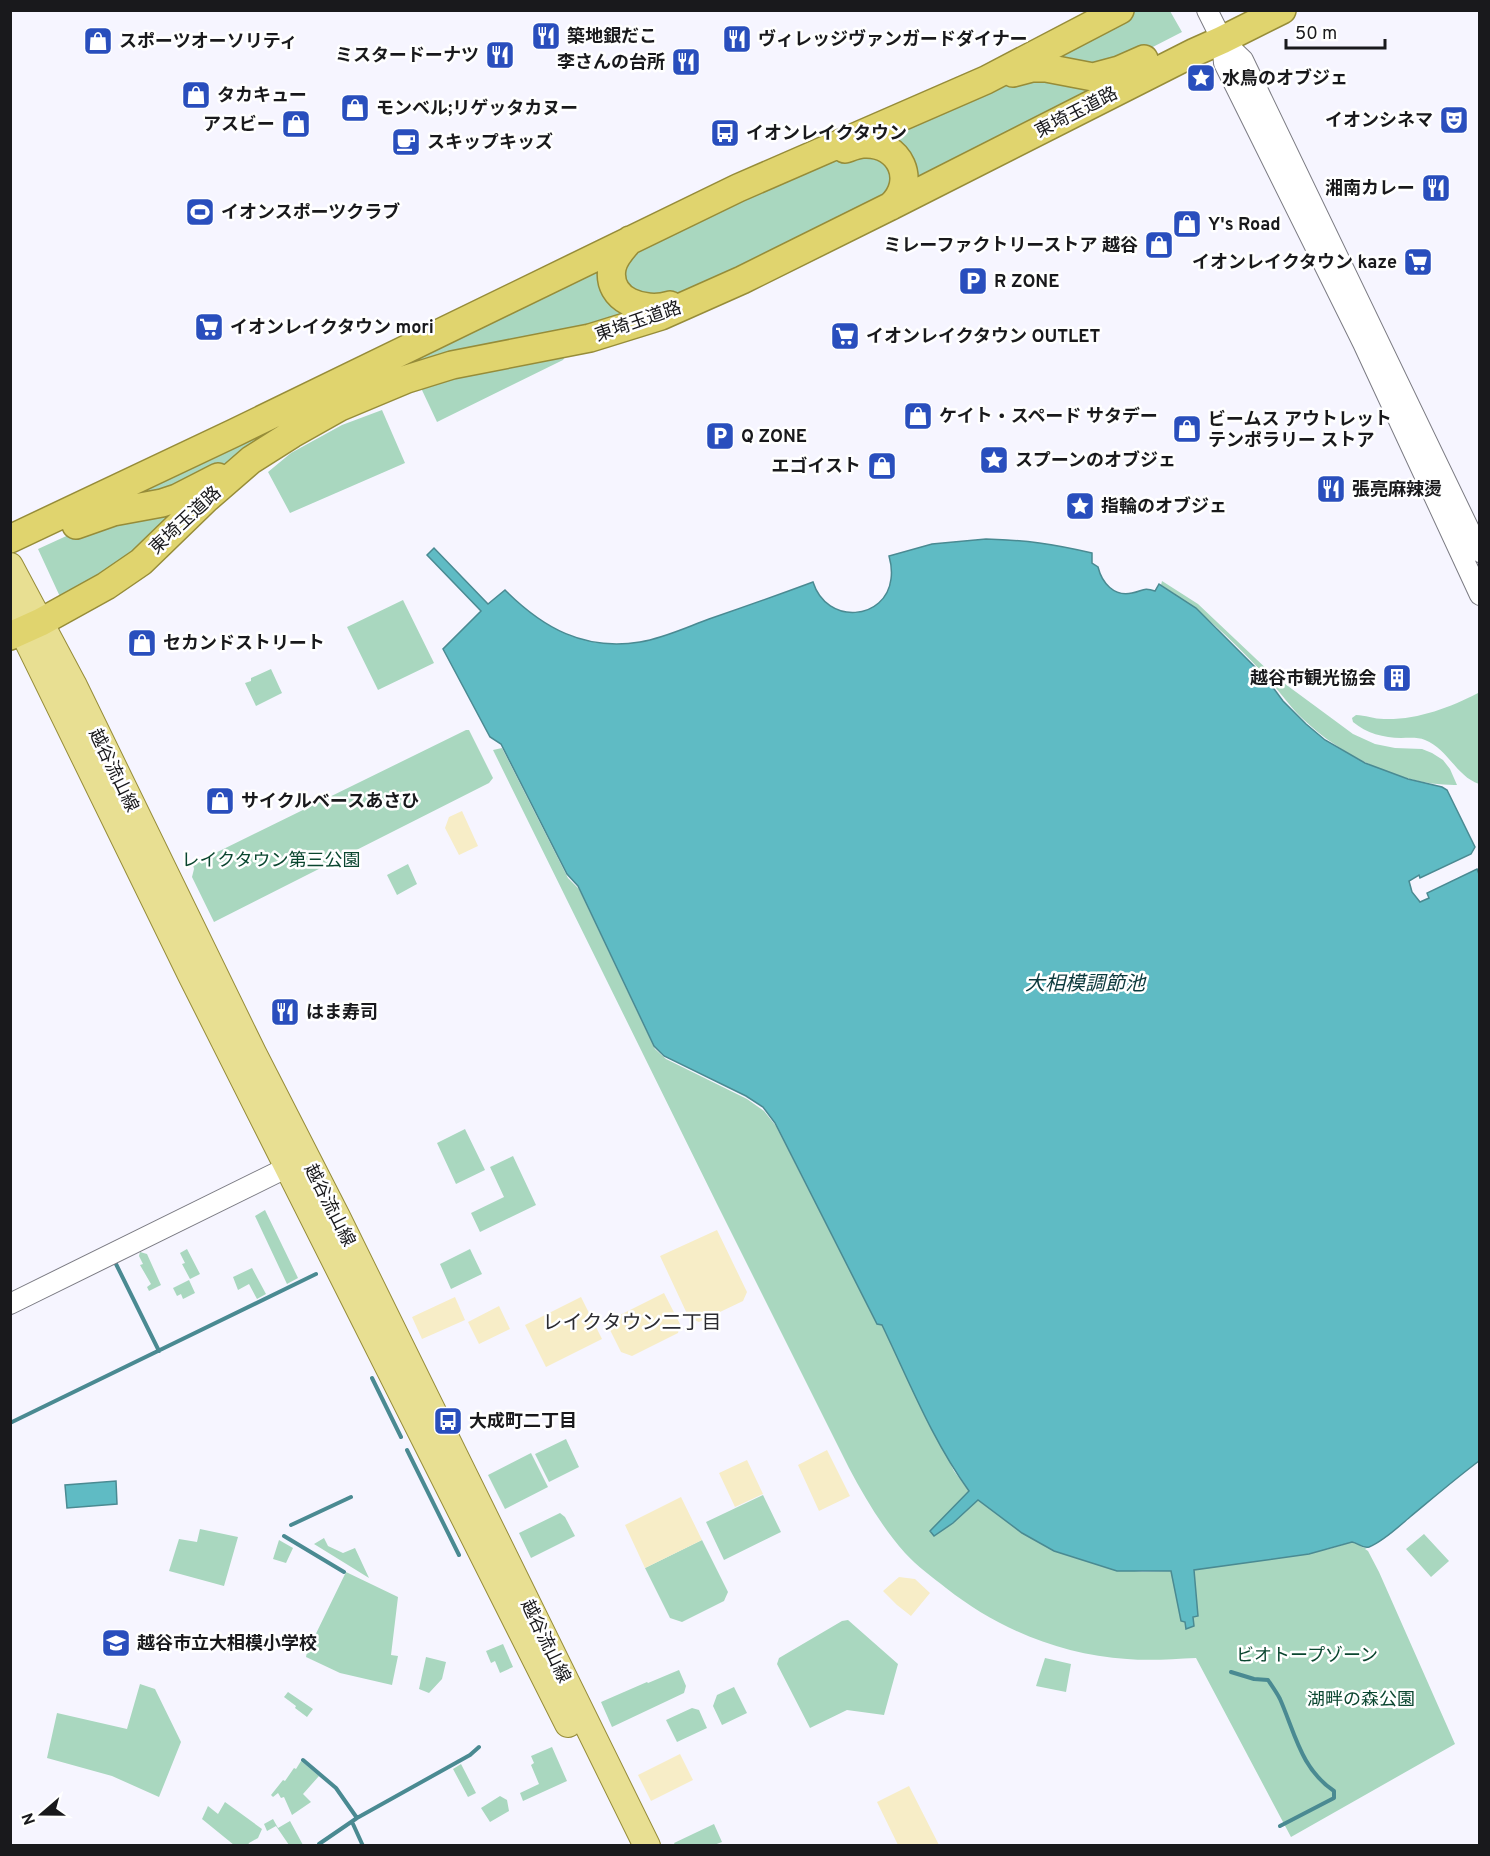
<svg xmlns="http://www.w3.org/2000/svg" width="1490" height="1856" font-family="Overpass,'Noto Sans JP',sans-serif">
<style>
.green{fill:#a9d7bf}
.sand{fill:#f7edc7}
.water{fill:#5fbbc4;stroke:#4a8a92;stroke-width:1.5}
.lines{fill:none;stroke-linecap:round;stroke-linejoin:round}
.stream{stroke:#4a8a92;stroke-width:4}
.tertiary-casing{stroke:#7b7b83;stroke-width:22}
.primary-casing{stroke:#968c39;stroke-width:28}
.trunk-casing{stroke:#968c39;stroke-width:30}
.tertiary{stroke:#fff;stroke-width:20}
.primary{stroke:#e8df92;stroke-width:26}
.trunk{stroke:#e0d46e;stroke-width:27}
.labels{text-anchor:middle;stroke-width:5;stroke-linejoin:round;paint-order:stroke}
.poi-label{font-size:18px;font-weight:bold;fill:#19191c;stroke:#fff;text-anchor:start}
.street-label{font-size:18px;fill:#19191c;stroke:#fff}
.park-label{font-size:18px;fill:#0a462f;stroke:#fff}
.water-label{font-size:20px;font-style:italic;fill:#0c393d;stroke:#fff}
.neighbourhood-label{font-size:20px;fill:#2b2b31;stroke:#fff}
</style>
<rect width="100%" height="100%" fill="#f6f5ff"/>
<!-- green -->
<path class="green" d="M1134,11H1170L1182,32L1145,51L1099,67L1041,58Z
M1024,74L1113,79L912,188L880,134Z
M872,150L896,176L880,204L666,299L625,289L623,262L637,246L855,151Z
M606,260L643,316L483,350L265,444L174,493L111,505Z
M567,354L563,360L437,422L421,388L494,368Z
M382,410L405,463L290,513L268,472L291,453L342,425Z
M204,491L138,554L62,601L38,549L86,527Z
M1162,581L1198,604L1273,675L1353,734L1375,744L1395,748L1422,749L1432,753L1443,760L1450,769L1457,785C1403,786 1343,757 1304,720C1288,705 1277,687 1262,672C1231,639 1199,608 1161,585Z
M403,600L434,663L378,690L347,627Z
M271,669L282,693L256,706L245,683L251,681V678Z
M1478,693L1479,784C1456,776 1448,749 1425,740C1418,737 1409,738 1401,738C1384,738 1366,733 1353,722L1352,718L1356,715C1365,715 1374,719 1384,719C1417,720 1449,708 1478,693Z
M466,730H469L493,778L489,783L214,922L192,877L194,869L193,864Z
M502,748L568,878L579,889L655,1049L666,1059L747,1099L764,1111L776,1126L877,1324L882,1325L954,1471L969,1491L978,1500L1022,1533L1054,1551L1080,1558L1104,1567L1142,1572L1172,1571V1574L1194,1573V1570L1296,1555L1329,1549L1352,1542L1358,1543L1362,1547L1367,1548L1365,1549L1368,1551L1379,1572L1455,1744L1291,1837L1196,1658C1173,1659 1150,1661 1127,1659C1061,1655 998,1629 946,1588C932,1577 917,1566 905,1553C882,1527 865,1498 849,1468L717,1204L493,750Z
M408,864L417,884L397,895L387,875Z
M465,1129L485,1170L456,1184L437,1143Z
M513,1156L536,1205L480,1232L471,1213L504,1197L490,1167Z
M265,1210L298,1278L287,1284L255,1216Z
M187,1249L200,1274L190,1279L182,1264L185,1263L180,1253Z
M470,1249L482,1274L451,1289L440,1264Z
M140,1252L147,1254L161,1285L149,1291L147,1287L151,1284L140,1265L143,1264L139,1256Z
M252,1268L266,1294L257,1299L249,1284L238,1290L233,1277Z
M189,1280L195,1293L183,1299L181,1294L177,1296L173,1288Z
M566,1439L579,1467L549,1482L535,1454Z
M531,1453L548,1487L505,1509L488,1475Z
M763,1495L781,1532L724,1560L706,1522Z
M560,1513L565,1517L575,1536L531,1558L519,1533Z
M200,1529L238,1537L224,1586L169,1571L179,1539L197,1542Z
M1424,1534L1449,1561L1431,1577L1406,1549Z
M324,1538L328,1546L343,1553L355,1548L369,1578L314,1544Z
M279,1540L293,1548L286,1563L273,1559Z
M702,1540L728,1592L724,1601L682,1622L670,1618L645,1568Z
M346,1572L398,1597L391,1655L398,1656L392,1685L340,1673L306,1657L307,1652Z
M848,1620L898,1664L884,1715L847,1710L810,1728L777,1664L779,1658L842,1621Z
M503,1644L513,1667L500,1673L495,1661L491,1663L486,1651Z
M426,1657L446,1662L442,1679L429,1693L419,1689Z
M1045,1658L1071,1664L1066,1692L1036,1686Z
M679,1670L686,1686L684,1693L612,1727L601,1702L647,1682L648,1683Z
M140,1684L155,1689L181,1742L159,1797L112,1776L47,1758L57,1713L127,1729Z
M734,1687L747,1713L722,1725L713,1706L717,1695Z
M288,1692L313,1709L307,1717L295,1708L296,1706L284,1697Z
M692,1708L699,1710L707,1728L677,1742L666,1720Z
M552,1747L567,1781L523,1801L520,1793L539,1784L531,1765L534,1763L531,1756Z
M301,1761L319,1776L303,1794L311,1802L292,1815L284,1797L281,1798L278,1793L273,1797L271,1795L283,1780L285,1781L294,1768L296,1769Z
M461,1764L476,1793L468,1797L453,1769Z
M500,1796L507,1800L509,1811L490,1822L481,1808Z
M225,1802L262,1829L258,1838L249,1843L248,1845H234L202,1819L208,1806L218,1814Z
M273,1819L278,1828L290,1821L303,1845H289L276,1826L267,1831L264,1824Z
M714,1824L722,1842L714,1845H675L674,1843Z"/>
<!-- sand -->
<path class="sand" d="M462,811L478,846L459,855L445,828L449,817Z
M717,1230L747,1292L743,1301L699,1322L689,1318L660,1256Z
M664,1293L680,1324L678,1333L632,1356L621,1352L606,1322Z
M455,1297L465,1320L422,1339L412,1317Z
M581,1297L602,1339L546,1367L525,1325Z
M499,1306L510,1329L479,1344L468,1322Z
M827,1450L850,1496L819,1511L798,1465Z
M747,1460L763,1494L735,1507L719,1473Z
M681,1497L702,1540L645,1568L625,1525Z
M899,1577L915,1579L930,1593L911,1616L897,1605L883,1591Z
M680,1754L693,1780L651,1801L638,1775Z
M909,1786L939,1845H898L877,1802Z"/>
<!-- water -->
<path class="water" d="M986,539C1026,540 1053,544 1092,553V563L1098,567C1102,583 1114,597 1132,593C1143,591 1143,587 1155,591L1159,584L1196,608L1266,678L1283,701L1306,724L1325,740L1365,763L1408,779L1442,787L1447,790L1475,847L1471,854L1420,878L1419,875L1409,881L1412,892L1420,902L1429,898L1427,893L1477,869L1479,874V1461C1455,1479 1433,1498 1410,1517C1398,1527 1384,1541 1369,1547C1363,1549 1358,1543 1352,1542L1309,1554L1194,1570L1198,1616L1193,1617L1194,1626L1186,1629L1185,1622L1181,1621L1171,1571H1117L1054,1551L1022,1533L978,1500L953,1523L934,1536L930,1531L969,1491C932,1440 909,1381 882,1325L877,1324L775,1123L763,1107L746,1096L664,1056L654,1046L578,886L567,874L501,744L490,737L443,649L481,611L427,555L434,548L488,604L505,590C543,628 584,651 640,642C664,638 687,627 709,619C744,607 778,595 813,582C827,626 886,620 891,579C892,572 891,563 889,556L932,544Z
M116,1481L117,1504L67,1508L65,1485Z"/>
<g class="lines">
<!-- stream -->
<path class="stream" d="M115,1262L159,1351
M372,1378L401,1437
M10,1423L316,1274
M407,1450L459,1555
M291,1525L351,1497
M284,1536L344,1572
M1231,1672L1254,1679L1268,1680C1272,1686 1277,1693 1280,1699C1295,1733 1301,1769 1334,1791V1798L1280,1826
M303,1760L336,1788L357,1818
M353,1824L363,1846
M319,1846V1844L357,1818L470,1755L479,1747"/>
<!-- tertiary casing -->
<g class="tertiary-casing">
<path id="tertiary" d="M1207,10L1222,40L1243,60L1480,552
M1222,40L1224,63L1363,343L1480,595
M10,1304L288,1167L299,1163"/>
</g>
<!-- primary casing -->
<g class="primary-casing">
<path id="primary" d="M10,566L73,684L253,1053L337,1217L647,1846
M10,605L191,975L568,1724"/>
</g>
<!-- trunk casing -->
<g class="trunk-casing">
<path id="trunk" d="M1013,73L1032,68H1046L1093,77L1119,70L1144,59
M845,149C851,147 858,144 864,144C900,142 918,181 891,206
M630,240C623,248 614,257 612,268C606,301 645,313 670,305
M76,525L113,512L162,503L177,498L218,477
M10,539L234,433L738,188L986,80L1120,10
M10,636L41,622L106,586L141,562L206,499L251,460L292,434L340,407L407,379L452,365L590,338L661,316L742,280L891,206L1195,52L1222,40L1282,10"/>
</g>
<!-- tertiary -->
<use href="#tertiary" class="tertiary"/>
<!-- primary -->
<use href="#primary" class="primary"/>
<!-- trunk -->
<use href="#trunk" class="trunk"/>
</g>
<!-- icons -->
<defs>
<g id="restaurant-square" transform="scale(1.5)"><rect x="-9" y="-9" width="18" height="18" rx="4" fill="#294ebd" stroke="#fff"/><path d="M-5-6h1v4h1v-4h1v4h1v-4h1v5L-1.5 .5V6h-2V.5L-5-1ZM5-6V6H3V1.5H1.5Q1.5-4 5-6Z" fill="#fff"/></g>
<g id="shop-square" transform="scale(1.5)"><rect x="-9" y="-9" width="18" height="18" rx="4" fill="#294ebd" stroke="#fff"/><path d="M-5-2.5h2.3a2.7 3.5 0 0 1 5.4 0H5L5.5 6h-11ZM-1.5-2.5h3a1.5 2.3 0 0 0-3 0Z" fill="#fff"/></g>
<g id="sight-square" transform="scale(1.5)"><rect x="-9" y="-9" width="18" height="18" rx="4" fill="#294ebd" stroke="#fff"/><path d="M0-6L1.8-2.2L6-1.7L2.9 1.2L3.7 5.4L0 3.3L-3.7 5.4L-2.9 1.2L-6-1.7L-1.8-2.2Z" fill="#fff"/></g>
<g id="theatre-square" transform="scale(1.5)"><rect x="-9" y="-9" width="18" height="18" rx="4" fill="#294ebd" stroke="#fff"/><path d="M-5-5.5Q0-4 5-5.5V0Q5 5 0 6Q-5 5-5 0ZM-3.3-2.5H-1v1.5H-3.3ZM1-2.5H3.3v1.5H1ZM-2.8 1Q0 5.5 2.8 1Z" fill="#fff"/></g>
<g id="bus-square" transform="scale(1.5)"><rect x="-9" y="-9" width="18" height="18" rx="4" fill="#294ebd" stroke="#fff"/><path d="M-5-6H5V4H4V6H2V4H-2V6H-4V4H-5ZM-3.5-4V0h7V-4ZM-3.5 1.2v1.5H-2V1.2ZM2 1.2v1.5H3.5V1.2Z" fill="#fff"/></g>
<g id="cafe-square" transform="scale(1.5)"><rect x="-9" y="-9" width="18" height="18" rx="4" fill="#294ebd" stroke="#fff"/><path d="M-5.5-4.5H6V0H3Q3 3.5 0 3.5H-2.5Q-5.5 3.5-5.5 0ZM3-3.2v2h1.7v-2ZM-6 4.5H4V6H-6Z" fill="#fff"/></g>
<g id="stadium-square" transform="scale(1.5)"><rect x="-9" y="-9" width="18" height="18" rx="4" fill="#294ebd" stroke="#fff"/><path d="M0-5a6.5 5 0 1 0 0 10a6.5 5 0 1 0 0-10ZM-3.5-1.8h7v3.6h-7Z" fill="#fff"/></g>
<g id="supermarket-square" transform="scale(1.5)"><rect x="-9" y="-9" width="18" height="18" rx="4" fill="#294ebd" stroke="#fff"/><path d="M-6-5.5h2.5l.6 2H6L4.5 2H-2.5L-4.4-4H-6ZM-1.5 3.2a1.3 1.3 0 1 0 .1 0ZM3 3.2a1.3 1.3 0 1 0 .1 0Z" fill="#fff"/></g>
<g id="parking-square" transform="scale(1.5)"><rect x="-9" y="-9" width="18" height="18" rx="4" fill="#294ebd" stroke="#fff"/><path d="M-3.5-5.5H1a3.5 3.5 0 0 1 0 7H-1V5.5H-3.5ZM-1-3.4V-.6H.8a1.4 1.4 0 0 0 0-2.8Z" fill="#fff"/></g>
<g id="building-square" transform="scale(1.5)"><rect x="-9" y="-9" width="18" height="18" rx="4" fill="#294ebd" stroke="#fff"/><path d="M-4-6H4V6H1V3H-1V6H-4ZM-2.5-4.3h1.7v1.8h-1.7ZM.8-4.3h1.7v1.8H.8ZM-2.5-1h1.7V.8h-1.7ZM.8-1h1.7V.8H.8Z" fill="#fff"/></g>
<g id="school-square" transform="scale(1.5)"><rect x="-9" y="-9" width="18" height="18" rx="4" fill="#294ebd" stroke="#fff"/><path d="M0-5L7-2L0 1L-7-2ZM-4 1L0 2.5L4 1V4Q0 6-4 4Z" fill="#fff"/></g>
</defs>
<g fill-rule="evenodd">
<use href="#restaurant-square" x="546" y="36"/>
<use href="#restaurant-square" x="737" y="39"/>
<use href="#shop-square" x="98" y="41"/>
<use href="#restaurant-square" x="500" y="55"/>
<use href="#restaurant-square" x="686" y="62"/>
<use href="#sight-square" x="1201" y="78"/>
<use href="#shop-square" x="196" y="95"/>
<use href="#shop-square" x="355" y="108"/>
<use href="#theatre-square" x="1454" y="120"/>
<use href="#shop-square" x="296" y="124"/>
<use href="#bus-square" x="725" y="133"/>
<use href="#cafe-square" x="406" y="142"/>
<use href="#restaurant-square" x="1436" y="188"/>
<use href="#stadium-square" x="200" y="212"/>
<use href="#shop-square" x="1187" y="224"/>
<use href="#shop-square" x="1159" y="245"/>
<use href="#supermarket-square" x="1418" y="262"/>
<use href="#parking-square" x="973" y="281"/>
<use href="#supermarket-square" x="209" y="327"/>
<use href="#supermarket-square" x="845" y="336"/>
<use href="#shop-square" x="918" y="416"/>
<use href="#shop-square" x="1187" y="429"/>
<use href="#parking-square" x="720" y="436"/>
<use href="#sight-square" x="994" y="460"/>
<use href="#shop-square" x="882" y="466"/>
<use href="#restaurant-square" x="1331" y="489"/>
<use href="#sight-square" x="1080" y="506"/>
<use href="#shop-square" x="142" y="643"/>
<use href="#building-square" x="1397" y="678"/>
<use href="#shop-square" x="220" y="801"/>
<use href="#restaurant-square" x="285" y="1012"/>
<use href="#bus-square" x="448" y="1421"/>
<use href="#school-square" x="116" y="1643"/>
</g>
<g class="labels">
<!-- poi labels -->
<g class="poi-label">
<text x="567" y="42">築地銀だこ</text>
<text x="758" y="45">ヴィレッジヴァンガードダイナー</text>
<text x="119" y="47">スポーツオーソリティ</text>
<text x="479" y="61" text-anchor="end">ミスタードーナツ</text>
<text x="665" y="68" text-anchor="end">李さんの台所</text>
<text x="1222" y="84">水鳥のオブジェ</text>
<text x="217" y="101">タカキュー</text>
<text x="376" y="114">モンベル;リゲッタカヌー</text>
<text x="1433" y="126" text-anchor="end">イオンシネマ</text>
<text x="275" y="130" text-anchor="end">アスビー</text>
<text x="746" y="139">イオンレイクタウン</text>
<text x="427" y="148">スキップキッズ</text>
<text x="1415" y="194" text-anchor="end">湘南カレー</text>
<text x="221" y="218">イオンスポーツクラブ</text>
<text x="1208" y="230">Y's Road</text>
<text x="1138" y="251" text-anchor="end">ミレーファクトリーストア 越谷</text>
<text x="1397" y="268" text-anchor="end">イオンレイクタウン kaze</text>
<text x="994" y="287">R ZONE</text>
<text x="230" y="333">イオンレイクタウン mori</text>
<text x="866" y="342">イオンレイクタウン OUTLET</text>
<text x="939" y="422">ケイト・スペード サタデー</text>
<text x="1208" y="425">ビームス アウトレット<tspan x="1208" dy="21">テンポラリー ストア</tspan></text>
<text x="741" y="442">Q ZONE</text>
<text x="1015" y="466">スプーンのオブジェ</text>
<text x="861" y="472" text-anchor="end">エゴイスト</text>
<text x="1352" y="495">張亮麻辣燙</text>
<text x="1101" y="512">指輪のオブジェ</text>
<text x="163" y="649">セカンドストリート</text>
<text x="1376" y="684" text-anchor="end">越谷市観光協会</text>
<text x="241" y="807">サイクルベースあさひ</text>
<text x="306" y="1018">はま寿司</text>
<text x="469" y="1427">大成町二丁目</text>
<text x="137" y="1649">越谷市立大相模小学校</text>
</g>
<!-- street labels -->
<g class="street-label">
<text transform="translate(1076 112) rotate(-27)" y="6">東埼玉道路</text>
<text transform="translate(638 321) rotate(-19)" y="6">東埼玉道路</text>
<text transform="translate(185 520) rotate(-43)" y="6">東埼玉道路</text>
<text transform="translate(114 770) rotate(64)" y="6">越谷流山線</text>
<text transform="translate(330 1205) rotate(63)" y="6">越谷流山線</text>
<text transform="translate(546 1641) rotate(64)" y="6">越谷流山線</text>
</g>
<!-- park labels -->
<g class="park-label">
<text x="271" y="866">レイクタウン第三公園</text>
<text x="1307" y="1661">ビオトープゾーン</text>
<text x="1361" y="1705">湖畔の森公園</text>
</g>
<!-- water labels -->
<g class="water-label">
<text x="1085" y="990">大相模調節池</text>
</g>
<!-- neighbourhood labels -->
<g class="neighbourhood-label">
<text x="632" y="1329">レイクタウン二丁目</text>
</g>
</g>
<!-- border -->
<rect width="1490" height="1856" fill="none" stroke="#19191c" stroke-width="24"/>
<!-- north arrow -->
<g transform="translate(42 1814) rotate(250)" stroke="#ffffff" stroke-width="4.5" paint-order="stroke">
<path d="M0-4.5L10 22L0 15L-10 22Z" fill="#19191c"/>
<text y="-9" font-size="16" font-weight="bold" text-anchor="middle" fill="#19191c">N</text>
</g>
<!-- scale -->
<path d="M1286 39v9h99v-9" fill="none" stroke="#19191c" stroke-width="3"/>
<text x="1295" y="39" font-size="18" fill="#19191c" stroke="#ffffff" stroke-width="4.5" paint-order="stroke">50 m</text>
</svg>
